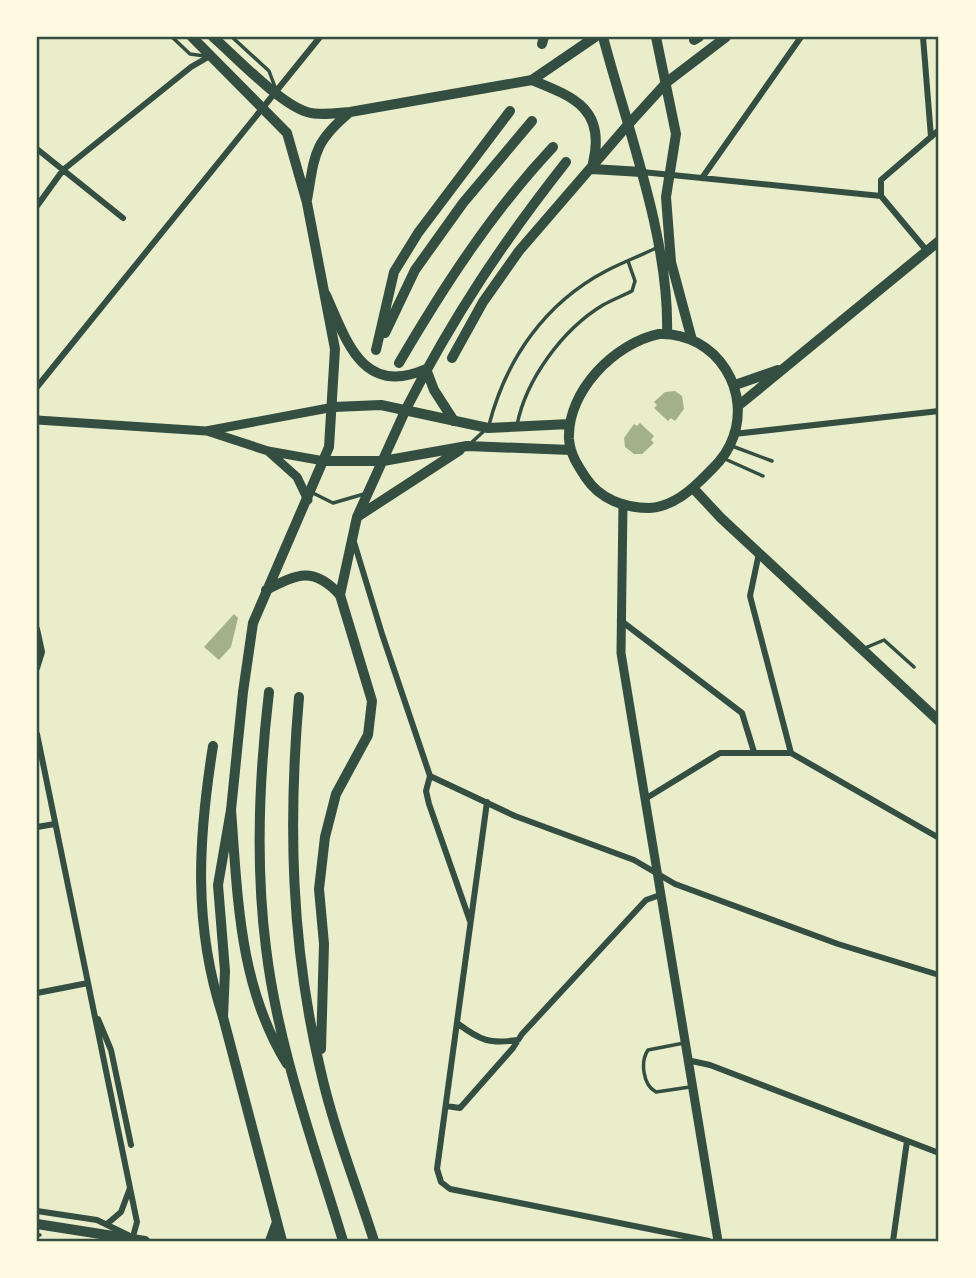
<svg xmlns="http://www.w3.org/2000/svg" width="976" height="1278" font-family="'IBM Plex Serif',serif">
<style>
.water{fill:#a3b18a}
.lines{fill:none;stroke-linecap:round;stroke-linejoin:round}
.service{stroke:#344e41;stroke-width:3.5}
.minor{stroke:#344e41;stroke-width:6}
.secondary{stroke:#344e41;stroke-width:9}
.primary{stroke:#344e41;stroke-width:10}
.trunk{stroke:#344e41;stroke-width:10}
.neatline{fill:none;stroke:#344e41;stroke-width:2.5}
</style>
<rect width="100%" height="100%" fill="#e9edc9"/>
<!-- water -->
<path class="water" d="M675,391L682,396L684,409L675,421L671,418L668,421L654,408L657,405L654,402L665,392Z
M640,423L654,436L651,440L654,443L642,454H634L625,447L624,438L634,424L637,426Z
M234,614L238,618L231,647L219,660L204,647Z"/>
<g class="lines">
<!-- service -->
<path class="service" d="M172,37L190,54L205,56
M232,37L269,71L275,87
M489,425C506,359 545,303 606,271C623,262 640,256 656,248
M517,425C526,379 563,329 603,305C612,300 622,296 632,291L635,281L628,261
M472,442L484,431
M732,446L772,461
M725,459L763,476
M313,493L333,503L364,494
M865,648L884,640L914,667
M684,1043L648,1050C640,1062 643,1085 656,1092L690,1087
M37,1235H40"/>
<!-- minor -->
<path class="minor" d="M923,37L931,137
M37,149L123,218
M642,172L881,196
M702,178L801,37
M37,206L63,170L191,67L210,56
M927,251L881,196V180L939,130
M37,387L320,37
M734,434L939,411
M354,542L382,634L430,776
M759,553L750,596L791,753
M620,620L742,713L754,752
M37,629L42,652L37,668
M37,734L137,1222L132,1240
M791,753L939,838
M430,776L515,816L634,860L675,884L838,944L939,975
M430,776L426,791L429,804L470,921
M645,799L720,753H791
M487,802L437,1169L441,1182L450,1189L709,1241
M37,827L55,824
M37,993L88,983
M98,1019L111,1050L131,1145
M457,1023C481,1041 489,1044 518,1040
M687,1060L710,1065L939,1153
M446,1106L460,1108L513,1048L522,1034L646,900L660,895
M37,1211L97,1220L132,1237
M107,1224L121,1212L130,1188
M893,1241L907,1141"/>
<!-- secondary -->
<path class="secondary" d="M37,420L206,431L334,407
M207,431L268,451L324,461
M269,452L297,477L308,500
M623,504L621,653L718,1241"/>
<!-- primary -->
<path class="primary" d="M192,37L287,133L307,203L335,349L329,447L253,623L243,692L231,810L218,885L225,971L223,1017L282,1241
M213,37C235,56 280,104 307,112C320,116 336,113 350,112L532,80L595,37
M603,37C627,128 670,240 667,334
M656,37L676,134L666,197L671,262L692,340
M626,127L667,82
M307,200C315,154 313,143 350,112
M659,334C717,332 755,393 730,445C723,460 711,470 700,481C686,495 669,507 649,508C624,508 600,499 586,478C578,466 570,454 569,439C567,391 615,343 659,334Z
M735,385L778,370
M738,406L939,241
M334,407L381,405L488,428L570,424
M324,461H383L467,446L571,450
M693,488L721,518L939,721
M357,517L460,450
M266,590C298,574 313,566 340,595
M340,595L357,517L406,409
M37,1224L145,1241
M270,1241L277,1222"/>
<!-- trunk -->
<path class="trunk" d="M694,40L699,37
M542,44L544,37
M532,80C574,97 606,109 593,163
M667,82L726,37
M592,169L642,172
M326,295C347,342 363,397 426,369L434,390L454,421
M385,333L415,270L463,203L532,121
M376,350L394,272L418,233L510,111
M452,358L483,302L519,251L626,127
M399,363C444,286 492,212 553,147
M406,409C453,317 503,242 566,162
M269,692C259,777 255,862 266,948C278,1048 314,1145 343,1241
M299,697C288,823 291,945 320,1068C333,1127 356,1184 374,1241
M213,746C198,840 193,925 223,1017
M231,810C238,900 239,986 287,1064
M321,1049L324,944L319,889L325,837L336,794L368,735L372,701L340,595"/>
</g>
<!-- border -->
<rect width="976" height="1278" fill="none" stroke="#fefae0" stroke-width="77"/>
<rect x="38" y="38" width="899" height="1202" class="neatline"/>
</svg>
